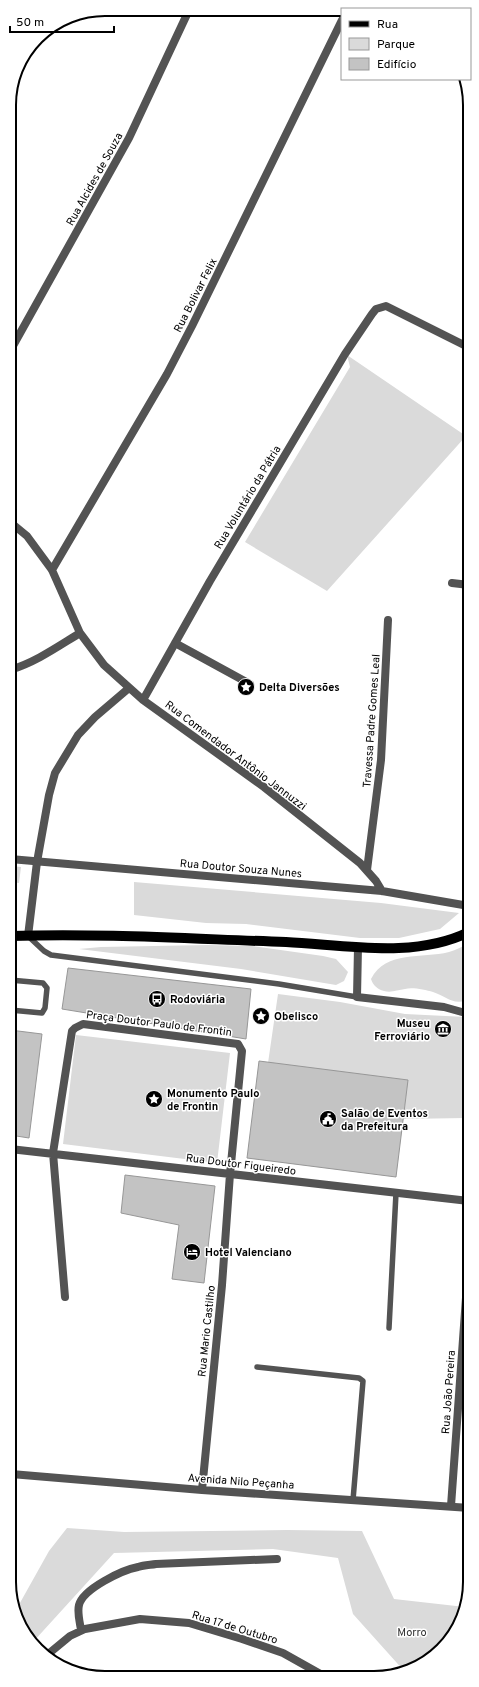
<svg xmlns="http://www.w3.org/2000/svg" width="479" height="1687" font-family="Overpass,sans-serif">
<style>
.green{fill:#dadada}
.building{fill:#c3c3c3;stroke:#979797}
.lines{fill:none;stroke-linecap:round;stroke-linejoin:round}
.service{stroke:#535353;stroke-width:5.5}
.minor{stroke:#535353;stroke-width:8}
.primary{stroke:#000;stroke-width:10}
.labels{text-anchor:middle;stroke-width:3;stroke-linejoin:round;paint-order:stroke}
.street-label{font-size:11px;fill:#000;stroke:#fff}
.poi-label{font-size:11px;font-weight:bold;fill:#000;stroke:#fff;text-anchor:start}
.park-label{font-size:11px;fill:#313131;stroke:#fff}
.rim{fill:none;stroke:#000;stroke-width:2}
</style>
<rect width="100%" height="100%" fill="#fff"/>
<!-- green -->
<path class="green" d="M347,355L466,436L327,591L245,542L350,367Z
M10,866L21,867L19,883L10,882Z
M134,882L381,903L459,913L440,929L399,938H360L246,924L206,923L134,915Z
M469,943V981L465,1001C450,1004 446,996 433,992C425,990 413,987 405,989C398,990 391,993 384,991C377,989 373,985 371,979C386,950 422,959 449,952C456,950 463,946 469,943Z
M208,945L252,946L323,956L336,959L348,972L344,981L336,985L241,969L79,949L101,947Z
M278,994L340,1002L405,1014L466,1017L465,1118L404,1119L407,1080L268,1063Z
M76,1035L230,1053L217,1163L63,1144Z
M67,1528L124,1532L287,1530L362,1531L394,1599L465,1607C460,1630 443,1652 422,1665C417,1668 410,1669 405,1672L353,1614L338,1558L273,1549L114,1553L33,1642L16,1610L49,1551Z"/>
<!-- building -->
<path class="building" d="M68,968L251,989L246,1039L62,1009Z
M10,1030L42,1034L29,1138L10,1135Z
M259,1061L408,1080L396,1177L247,1158Z
M125,1175L215,1186L204,1283L172,1279L179,1225L121,1213Z"/>
<g class="lines">
<!-- service -->
<path class="service" d="M28,936L44,951L51,955L279,984L357,997
M10,980L43,983L47,988L45,1008L42,1013L10,1010
M389,1328L396,1193
M257,1367L359,1378L363,1381L353,1500"/>
<!-- minor -->
<path class="minor" d="M9,353L129,138L189,10
M10,522L27,536L52,570L80,633L104,665L143,700L264,787L360,863L376,881L382,891
M52,570L167,374L192,326L342,20
M452,583L469,585
M175,643L250,684
M10,670C36,662 57,647 80,633
M143,700L210,581L345,354L372,314L376,309L386,306L468,347
M10,859L382,891L469,906
M367,870L381,760L388,620
M28,936L37,862L49,795L55,773L78,735L95,717L129,688
M358,947L357,997L444,1007L469,1014
M10,1149L469,1201
M65,1297L53,1153L72,1031L75,1028L83,1024L238,1044L242,1051L230,1174L222,1285L202,1490
M11,1474L202,1490L470,1508
M451,1506L469,1256
M81,1630C80,1623 77,1613 79,1605C83,1589 122,1570 138,1567C144,1565 150,1565 156,1564L277,1559
M47,1655L70,1636L85,1629L140,1619L189,1623L242,1639L283,1653L324,1676"/>
<!-- primary -->
<path class="primary" d="M10,936C102,933 194,939 286,942C346,945 414,959 469,932"/>
</g>
<!-- icons -->
<defs>
<g id="sight-disc" transform="scale(0.9)"><circle r="9.5" fill="#000" stroke="#fff"/><path d="M0-6L1.8-2.2L6-1.7L2.9 1.2L3.7 5.4L0 3.3L-3.7 5.4L-2.9 1.2L-6-1.7L-1.8-2.2Z" fill="#fff"/></g>
<g id="bus-disc" transform="scale(0.9)"><circle r="9.5" fill="#000" stroke="#fff"/><path d="M-5-6H5V4H4V6H2V4H-2V6H-4V4H-5ZM-3.5-4V0h7V-4ZM-3.5 1.2v1.5H-2V1.2ZM2 1.2v1.5H3.5V1.2Z" fill="#fff"/></g>
<g id="museum-disc" transform="scale(0.9)"><circle r="9.5" fill="#000" stroke="#fff"/><path d="M0-6L6-3V-2H-6V-3ZM-5-1h2V3h-2ZM-1-1h2V3h-2ZM3-1h2V3H3ZM-6 4H6V6H-6Z" fill="#fff"/></g>
<g id="civic-disc" transform="scale(0.9)"><circle r="9.5" fill="#000" stroke="#fff"/><path d="M-.6-6.5H3V-4.5H.6V-3L4-1V1h2V6H-6V1h2V-1L-.6-3ZM-1.2 2.5V6h2.4V2.5Z" fill="#fff"/></g>
<g id="hotel-disc" transform="scale(0.9)"><circle r="9.5" fill="#000" stroke="#fff"/><path d="M-6-4.5h1.5V1H6V5H4.5V3h-9V5H-6ZM-4 0a1.8 1.8 0 1 1 3.6 0ZM.5 0V-2.5h3Q6-2.5 6 0Z" fill="#fff"/></g>
</defs>
<g fill-rule="evenodd">
<use href="#sight-disc" x="246" y="687"/>
<use href="#bus-disc" x="157" y="999"/>
<use href="#sight-disc" x="261" y="1016"/>
<use href="#museum-disc" x="443" y="1029"/>
<use href="#sight-disc" x="154" y="1099"/>
<use href="#civic-disc" x="328" y="1119"/>
<use href="#hotel-disc" x="192" y="1252"/>
</g>
<g class="labels">
<!-- street labels -->
<g class="street-label">
<text transform="translate(94 179) rotate(-61)" y="4">Rua Alcides de Souza</text>
<text transform="translate(195 295) rotate(-63)" y="4">Rua Bolivar Felix</text>
<text transform="translate(247 497) rotate(-59)" y="4">Rua Voluntário da Pátria</text>
<text transform="translate(371 721) rotate(-86)" y="4">Travessa Padre Gomes Leal</text>
<text transform="translate(236 755) rotate(37)" y="4">Rua Comendador Antônio Jannuzzi</text>
<text transform="translate(241 868) rotate(5)" y="4">Rua Doutor Souza Nunes</text>
<text transform="translate(159 1023) rotate(7)" y="4">Praça Doutor Paulo de Frontin</text>
<text transform="translate(241 1164) rotate(7)" y="4">Rua Doutor Figueiredo</text>
<text transform="translate(206 1331) rotate(-84)" y="4">Rua Mario Castilho</text>
<text transform="translate(448 1392) rotate(-86)" y="4">Rua João Pereira</text>
<text transform="translate(241 1481) rotate(4)" y="4">Avenida Nilo Peçanha</text>
<text transform="translate(235 1627) rotate(17)" y="4">Rua 17 de Outubro</text>
</g>
<!-- poi labels -->
<g class="poi-label">
<text x="259" y="691">Delta Diversões</text>
<text x="170" y="1003">Rodoviária</text>
<text x="274" y="1020">Obelisco</text>
<text x="430" y="1027" text-anchor="end">Museu<tspan x="430" dy="13">Ferroviário</tspan></text>
<text x="167" y="1097">Monumento Paulo<tspan x="167" dy="13">de Frontin</tspan></text>
<text x="341" y="1117">Salão de Eventos<tspan x="341" dy="13">da Prefeitura</tspan></text>
<text x="205" y="1256">Hotel Valenciano</text>
</g>
<!-- park labels -->
<g class="park-label">
<text x="412" y="1636">Morro</text>
</g>
</g>
<!-- crop -->
<path d="M0 0H479V1687H0ZM105 16H374A89 89 0 0 1 463 105V1582A89 89 0 0 1 374 1671H105A89 89 0 0 1 16 1582V105A89 89 0 0 1 105 16Z" fill="#fff" fill-rule="evenodd"/>
<path class="rim" d="M105 16H374A89 89 0 0 1 463 105V1582A89 89 0 0 1 374 1671H105A89 89 0 0 1 16 1582V105A89 89 0 0 1 105 16Z"/>
<!-- legend -->
<rect x="341" y="8" width="130" height="72" fill="#ffffff" stroke="#999999"/>
<rect x="349" y="21" width="20" height="6" fill="#000000" stroke="#999999"/>
<text x="377" y="28" font-size="12" fill="#000000">Rua</text>
<rect x="349" y="38" width="20" height="12" fill="#dadada" stroke="#999999"/>
<text x="377" y="48" font-size="12" fill="#000000">Parque</text>
<rect x="349" y="58" width="20" height="12" fill="#c3c3c3" stroke="#999999"/>
<text x="377" y="68" font-size="12" fill="#000000">Edifício</text>
<!-- scale -->
<path d="M10 26v6h104v-6" fill="none" stroke="#000000" stroke-width="2"/>
<text x="16" y="26" font-size="12" fill="#000000" stroke="#ffffff" stroke-width="3" paint-order="stroke">50 m</text>
</svg>
